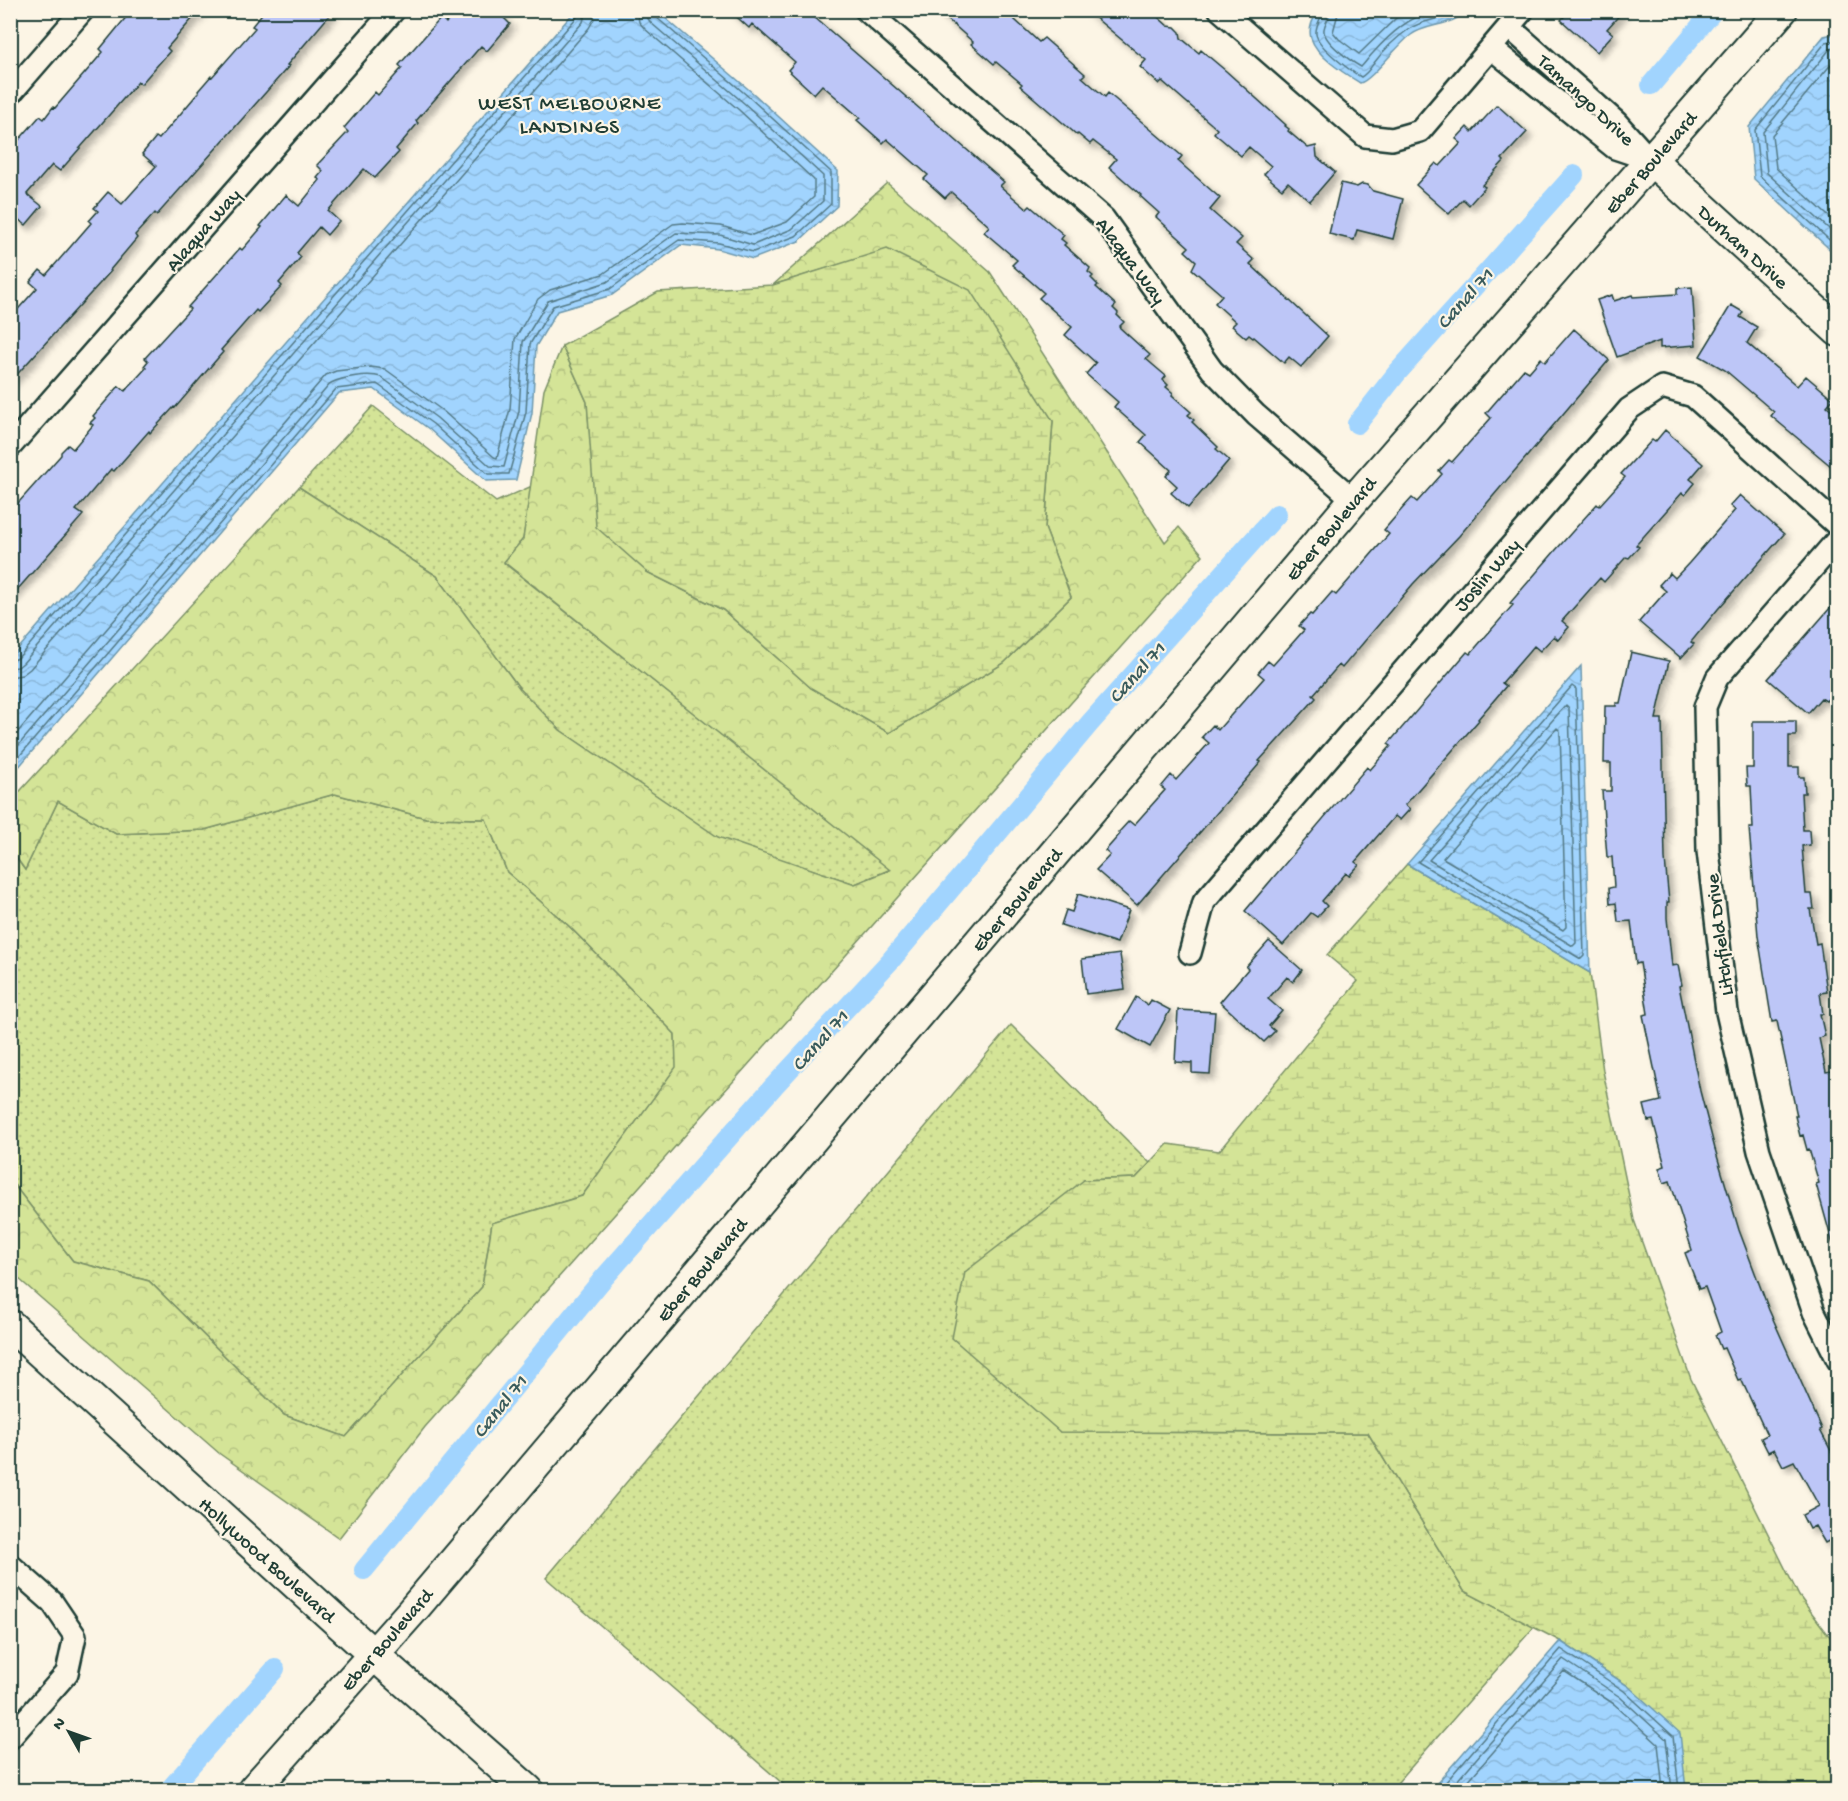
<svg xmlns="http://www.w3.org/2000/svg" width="1848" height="1801" font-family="'Gochi Hand',sans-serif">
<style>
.grass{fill:url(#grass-dots);stroke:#7a9066;stroke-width:1.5}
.forest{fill:url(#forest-crowns);stroke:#7a9066;stroke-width:1.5}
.wetland{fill:url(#wetland-marsh);stroke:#7a9066;stroke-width:1.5}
.water{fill:url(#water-waves);stroke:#6d98ad;stroke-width:1.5}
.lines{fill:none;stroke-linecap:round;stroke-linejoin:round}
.shore{stroke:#537985;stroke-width:1.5}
.canal{stroke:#a1d4fe;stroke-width:20}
.building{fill:#bdc6f7;stroke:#1f3d34;stroke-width:1.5;filter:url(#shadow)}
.street-casing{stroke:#1f3d34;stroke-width:26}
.secondary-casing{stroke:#1f3d34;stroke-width:34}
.street{stroke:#fcf5e5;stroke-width:21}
.secondary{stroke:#fcf5e5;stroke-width:30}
.labels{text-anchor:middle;stroke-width:4.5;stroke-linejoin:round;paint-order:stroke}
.street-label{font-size:20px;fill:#1f3d34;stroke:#fcf5e5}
.neighbourhood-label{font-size:21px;letter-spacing:1.5px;fill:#1f3d34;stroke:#fcf5e5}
.water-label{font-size:21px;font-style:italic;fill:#395b5c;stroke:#fcf5e5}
</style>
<defs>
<pattern id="grass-dots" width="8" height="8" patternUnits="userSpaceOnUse" patternTransform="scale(1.5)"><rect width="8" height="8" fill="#d4e497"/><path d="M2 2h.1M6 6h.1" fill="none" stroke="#b6c483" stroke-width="1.8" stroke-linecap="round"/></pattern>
<pattern id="forest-crowns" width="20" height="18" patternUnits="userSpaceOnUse" patternTransform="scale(1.5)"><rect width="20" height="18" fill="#d4e497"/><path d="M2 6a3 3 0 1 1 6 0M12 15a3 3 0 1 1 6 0" fill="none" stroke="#b6c483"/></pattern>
<pattern id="wetland-marsh" width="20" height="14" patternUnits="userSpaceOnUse" patternTransform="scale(1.5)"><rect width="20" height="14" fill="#d4e497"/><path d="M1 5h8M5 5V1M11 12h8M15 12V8" fill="none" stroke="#b6c483"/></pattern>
<pattern id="water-waves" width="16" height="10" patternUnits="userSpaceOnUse" patternTransform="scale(1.5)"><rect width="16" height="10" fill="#a1d4fe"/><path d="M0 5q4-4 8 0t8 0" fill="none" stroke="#8ab7da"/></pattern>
<filter id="shadow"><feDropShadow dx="5" dy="5" stdDeviation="3" flood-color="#0004"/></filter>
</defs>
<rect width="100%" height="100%" fill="#fcf5e5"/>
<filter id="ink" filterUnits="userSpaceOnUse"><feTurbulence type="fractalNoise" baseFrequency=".0167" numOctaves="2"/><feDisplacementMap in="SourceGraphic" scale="12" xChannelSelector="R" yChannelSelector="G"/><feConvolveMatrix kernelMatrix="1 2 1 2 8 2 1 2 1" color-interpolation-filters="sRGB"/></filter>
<g filter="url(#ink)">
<!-- grass -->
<path class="grass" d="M373,406L496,502L532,486L523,539L504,563L891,869L855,884L718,838L560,730L520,689L437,576L299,487Z
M335,794L426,818L486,819L507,872L569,926L675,1034L677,1067L582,1196L492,1223L482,1287L346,1437L284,1415L149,1281L73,1261L11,1181L10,850L25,870L58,801L116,834L204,830Z
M1011,1025L1150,1163L1136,1178L1084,1180L1060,1432L1368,1433L1464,1591L1534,1627L1391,1790H790L546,1578Z"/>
<!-- forest -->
<path class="forest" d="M887,183L990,272L1165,542L1179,527L1203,555L425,1427L339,1538L220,1454L11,1272V1181L73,1261L149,1281L284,1415L346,1437L482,1287L492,1223L582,1196L676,1067L675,1034L569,926L507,872L486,819L426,818L335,794L204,830L116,834L58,801L25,870L11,850L10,802L299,487L437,576L520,689L560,730L718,837L855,884L890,870L504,562L523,539L544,390L562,346L587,402L592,460L647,572L723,610L811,688L889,733L1004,663L1071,597L1045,528L1053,421L887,250L773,285Z"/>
<!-- wetland -->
<path class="wetland" d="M887,249L970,290L1053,421L1045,528L1071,597L1004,663L889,733L811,688L723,610L647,572L596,527L587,402L562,346L658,292L773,285Z
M1407,864L1590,973L1603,1071L1634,1220L1691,1379L1799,1596L1837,1646V1790H1686L1684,1783L1628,1686L1560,1641L1464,1591L1368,1433L1060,1432L952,1338L965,1272L1084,1180L1136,1178L1168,1144L1219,1151L1358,981L1327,955Z"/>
<!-- water -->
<path class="water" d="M575,11H657L754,94L838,171L837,206L799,241L753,259L718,249L681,245L612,295L557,311L536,346L532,413L516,480L486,481L429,429L374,389L339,393L11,776V657Z
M1318,11V10L1466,11C1452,27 1427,23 1411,35C1396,46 1372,80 1360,83C1344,73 1317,57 1311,38C1308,28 1313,19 1318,11Z
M1837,33H1838L1837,256L1754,179L1749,127L1824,36Z
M1581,666L1590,973L1407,864Z
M1560,1641L1628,1686L1680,1733L1686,1790H1431Z"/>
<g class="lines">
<!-- shore -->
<path class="shore" d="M1323,10C1322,18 1315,25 1316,34C1318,47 1349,70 1361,77C1368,73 1370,68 1374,63C1383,51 1396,38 1409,29C1424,19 1443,20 1458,10
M1330,10C1330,18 1325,22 1324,29C1322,41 1352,62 1361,67C1365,63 1369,57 1373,53C1391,33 1409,17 1435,10
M1339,10L1333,32L1339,39L1359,54L1396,18L1409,10
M1838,40L1826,42L1755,130L1760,176L1838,248
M1838,47L1830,49L1763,132L1767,173L1838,237
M1838,56L1772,135L1776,168L1838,225
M10,661L18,658L577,17L579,10
M10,668L18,667L23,663L583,22L586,10
M10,677L22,675L30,669L589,28L594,19L595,10
M1572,686L1576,689L1584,956L1581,959L1418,862Z
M1566,705L1569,708L1576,943L1573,946L1429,860Z
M1557,728L1560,731L1566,927L1563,930L1443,858Z
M10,741L326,375L336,371L371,367L385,369L443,411L494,457L497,458L510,409L515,339L538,299L550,290L603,274L673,224L683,223L721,226L752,235L787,222L814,197V180L739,110L645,29L639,22L637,10
M10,755L331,383C343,377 368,373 381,377L437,418L490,466L504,467L519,411L523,342L548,301L607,282L676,233L720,235L753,245L792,229L823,201V176L745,104L651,23L647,17L646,10
M10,767L336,389L377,384L433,424L488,474H509L526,412L530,344L553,306L610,289L679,240L719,243L753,252L796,236L831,204V172L750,98L656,17L654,10
M1439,1790L1561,1649L1624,1691L1673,1736L1679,1790
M1449,1790L1563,1659L1620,1697L1666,1739L1672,1790
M1460,1790L1564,1671L1614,1704L1658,1744L1663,1790"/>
<!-- canal -->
<path class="canal" d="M1651,85L1714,10
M1357,424L1397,373L1574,175
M364,1570L602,1280L774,1086L891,960L1090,723L1277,514
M169,1790L275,1669"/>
</g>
<!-- building -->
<path class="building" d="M132,10H200L167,48L170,51L141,84L138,82L60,171L52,165L27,194L42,206L26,225L10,213V150L40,116L44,119L53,107L55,108L103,52L100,49Z
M265,10H334L287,65L289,66L221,143L157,215L155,213L135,235L137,238L110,270L111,271L10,382V318L37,288L30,282L40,270L46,275L91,223L89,221L98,211L94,208L108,192L122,204L156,166L142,154L156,137L159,139L199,92L198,91L211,76L212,77L255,28L252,26Z
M457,10H496L510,24L487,51L481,46L416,121L418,123L396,149L399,152L375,178L364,169L328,211L339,221L327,235L319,227L297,253L301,257L279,283L282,286L258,312L256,310L221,350L223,352L175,408L174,407L150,433L149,431L114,471L111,469L76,510L83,515L10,598V512L61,455V452L68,445L73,449L93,425L90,423L95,418L93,416L119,386L125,391L146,368L144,366L148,361L145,358L190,309L188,307L240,248L242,250L262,227L260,226L286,195L299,206L320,180L317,178L323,171L317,165L348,132L344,128L375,92L378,95L402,68L399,65L441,18L446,23Z
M729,10H792L799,17L806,10L1004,182L1000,186L1027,209L1030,206L1064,235L1061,239L1066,243L1064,245L1090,268L1088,272L1093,276L1091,278L1098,285L1096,287L1116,305L1113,308L1118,313L1117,315L1124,322L1119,327L1150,355L1146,359L1166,376L1163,380L1168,385L1166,387L1173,393L1172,395L1191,412L1188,415L1194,420L1192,422L1218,447L1216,449L1229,460L1188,508L1171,493L1177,486L1166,476L1171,470L1140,442L1146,435L1114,407L1118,402L1086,374L1096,363L1065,335L1072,327L1039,298L1044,293L1012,265L1017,260L984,232L989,226L951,192L945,198L924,179L928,175L887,139L883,143L857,120L860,118L822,85L814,94L788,70L795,62L752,24L749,28Z
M937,10H1004L1039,42L1044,38L1085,74L1082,77L1105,97L1108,93L1182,156L1178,161L1220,198L1210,210L1242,238L1236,244L1254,260L1250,264L1328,336L1301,367L1289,357L1284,363L1254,337L1253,338L1249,335L1246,338L1232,326L1236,322L1215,303L1222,295L1192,269L1196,261L1185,251L1189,247L1156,217L1159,213L1140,196L1141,195L1109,167L1116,159L1093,141L1090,144L1078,134L1077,135L1020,86L1022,84L996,62L994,64L971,44L973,42Z
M1086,10H1150L1168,26L1175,27L1180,32L1181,38L1199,53L1201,50L1226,71L1286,125L1285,126L1289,129L1288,131L1308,148L1316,146L1317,157L1335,172L1310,201L1288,182L1282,189L1264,174L1271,166L1249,147L1241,156L1214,133L1217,129L1162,81L1159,84L1140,67L1146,60Z
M1570,10H1624L1607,29L1613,34L1597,52L1561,20Z
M1497,105L1527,132L1502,159L1504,161L1482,185L1485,187L1469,205L1463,199L1449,214L1416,185L1436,163L1440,166L1461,143L1456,139L1467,127L1472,132Z
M1341,183L1357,187L1362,184L1368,185L1373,191L1403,199L1393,239L1357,230L1354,240L1329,234Z
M1692,287L1696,345L1660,348V341L1617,357L1597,300L1612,295L1614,301L1632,295L1633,297L1677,294V288Z
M1731,305L1743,312L1740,317L1757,327L1747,343L1797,386L1806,376L1833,399L1827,406L1838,415V472L1771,416L1774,412L1725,370L1700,356Z
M1574,329L1609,360L1459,536L1413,584L1342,668L1339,665L1313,695L1316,698L1259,761L1261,762L1137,905L1096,870L1110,855L1105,851L1120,834L1118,833L1129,821L1134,825L1165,790L1161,787L1171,775L1176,780L1209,743L1202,737L1213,725L1218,730L1232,714L1264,678L1258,673L1268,661L1273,665L1304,630L1299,626L1310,614L1312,615L1332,592L1336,595L1389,534L1384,530L1402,509L1412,498L1417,502L1442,474L1439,471L1449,460L1452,462L1491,418L1486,413L1524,369L1529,372L1541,358L1545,362Z
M1665,430L1703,464L1690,479L1695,483L1685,495L1682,493L1636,545L1639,547L1629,558L1626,557L1604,582L1600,578L1562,621L1569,627L1558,640L1554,636L1540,651L1534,646L1502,683L1506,686L1478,719L1479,720L1405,805L1410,809L1400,820L1395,816L1355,862L1359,865L1349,876L1346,873L1322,901L1327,906L1317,917L1311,913L1283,945L1245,911L1367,767L1370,770L1391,746L1388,744L1467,652L1470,654L1513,605L1510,603L1555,551L1597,504L1599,506L1625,477L1621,474L1652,440L1655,442Z
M1740,495L1784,534L1718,609L1691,642L1694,644L1681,658L1639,622L1666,591L1659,585L1670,573L1675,578L1689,563L1735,510L1730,506Z
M1838,599V688L1826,701L1821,698L1808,713L1768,679Z
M1631,652L1669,661L1656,719H1662L1665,859L1669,902H1667V918L1672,966L1678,965L1682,985L1679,986L1700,1091L1715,1149L1739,1230L1769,1310L1822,1429L1820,1430L1838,1464V1536L1825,1543L1815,1526L1809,1529L1802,1515L1819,1506L1794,1461L1783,1466L1774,1449L1768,1452L1761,1438L1767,1435L1741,1379L1738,1380L1724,1348L1721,1349L1715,1335L1721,1332L1705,1287L1699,1289L1685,1253L1692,1250L1670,1181L1664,1183L1659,1168L1665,1166L1653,1120L1648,1121L1644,1105L1661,1101L1643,1015L1648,1014L1640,963L1636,964L1631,921L1618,922L1616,903L1610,904L1609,888L1614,887L1612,857H1607L1602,791H1611V763H1604L1605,706H1616V703H1620Z
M1753,721H1796V736H1789V767H1799V777H1804L1805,793H1801L1803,830H1809L1810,845L1802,846L1806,894H1812L1814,909H1810L1816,944L1820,943L1827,992L1820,993L1823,1014H1820L1825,1036L1819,1038L1826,1072L1832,1071L1838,1092V1245H1833L1816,1184L1819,1183L1809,1149L1807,1150L1803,1135L1800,1136L1795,1116H1797L1777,1021L1772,1022L1758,936L1749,828H1753L1751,786H1747L1746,768H1753Z
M1078,894L1129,910L1117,943L1061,925L1066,910L1072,912Z
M1269,941L1302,970L1293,982L1287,977L1268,999L1282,1011L1269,1026L1275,1031L1264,1042L1220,1002L1248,969L1246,967Z
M1120,954L1125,989L1086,994L1082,959Z
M1136,997L1148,1005L1151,1000L1170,1010L1150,1047L1118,1029Z
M1178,1010L1215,1012L1210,1074L1192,1073V1063L1175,1062Z"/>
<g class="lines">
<!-- street casing -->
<g class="street-casing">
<path id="street" d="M866,10L1104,219L1212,370L1256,415L1354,500
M1220,10L1365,136L1392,139L1420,131L1523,10
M1509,27L1616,122L1650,160
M1491,48L1615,148L1651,160
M10,94L83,10
M10,447L394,10
M1838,539L1717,678L1705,707L1708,851L1727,1012L1759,1151L1814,1312L1838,1360
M1190,953L1204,902L1629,409L1662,387L1693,396L1838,526
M10,1565L52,1602L75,1636L67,1673L10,1738"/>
</g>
<!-- secondary casing -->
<g class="secondary-casing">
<path id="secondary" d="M1651,160L1838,331
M10,1325L374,1655L528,1790
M253,1790L412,1611L1354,500L1782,10"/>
</g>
<!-- street -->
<use href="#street" class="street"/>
<!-- secondary -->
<use href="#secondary" class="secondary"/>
</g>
</g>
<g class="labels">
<!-- street labels -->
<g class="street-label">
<text transform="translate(1587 99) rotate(43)" y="7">Tamango Drive</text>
<text transform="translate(1650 162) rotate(-49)" y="7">Eber Boulevard</text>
<text transform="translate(202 229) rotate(-49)" y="7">Alaqua Way</text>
<text transform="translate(1744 246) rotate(42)" y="7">Durham Drive</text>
<text transform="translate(1132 260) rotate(53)" y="7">Alaqua Way</text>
<text transform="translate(1330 528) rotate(-50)" y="7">Eber Boulevard</text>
<text transform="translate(1486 574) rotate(-49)" y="7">Joslin Way</text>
<text transform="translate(1016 899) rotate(-50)" y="7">Eber Boulevard</text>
<text transform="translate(1718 935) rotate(-97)" y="7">Litchfield Drive</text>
<text transform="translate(701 1269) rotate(-50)" y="7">Eber Boulevard</text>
<text transform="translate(268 1559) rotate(42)" y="7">Hollywood Boulevard</text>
<text transform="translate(386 1639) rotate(-49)" y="7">Eber Boulevard</text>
</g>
<!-- neighbourhood labels -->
<g class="neighbourhood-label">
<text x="570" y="109">WEST MELBOURNE<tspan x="570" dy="24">LANDINGS</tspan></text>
</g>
<!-- water labels -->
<g class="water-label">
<text transform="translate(1464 298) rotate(-48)" y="7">Canal 71</text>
<text transform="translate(1136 672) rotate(-48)" y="7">Canal 71</text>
<text transform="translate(819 1040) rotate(-48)" y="7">Canal 71</text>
<text transform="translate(499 1406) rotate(-51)" y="7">Canal 71</text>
</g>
</g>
<!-- margin -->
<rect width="1848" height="1801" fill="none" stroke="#fcf5e5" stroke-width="36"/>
<rect x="18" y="18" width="1812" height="1765" fill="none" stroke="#1f3d34" stroke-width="2" filter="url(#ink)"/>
<!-- north arrow -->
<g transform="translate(69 1732) rotate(310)" stroke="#fcf5e5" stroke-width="4.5" paint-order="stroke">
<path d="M0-4.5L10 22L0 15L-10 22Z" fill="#1f3d34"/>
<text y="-9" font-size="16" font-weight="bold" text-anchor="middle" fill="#1f3d34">N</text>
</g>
</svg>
